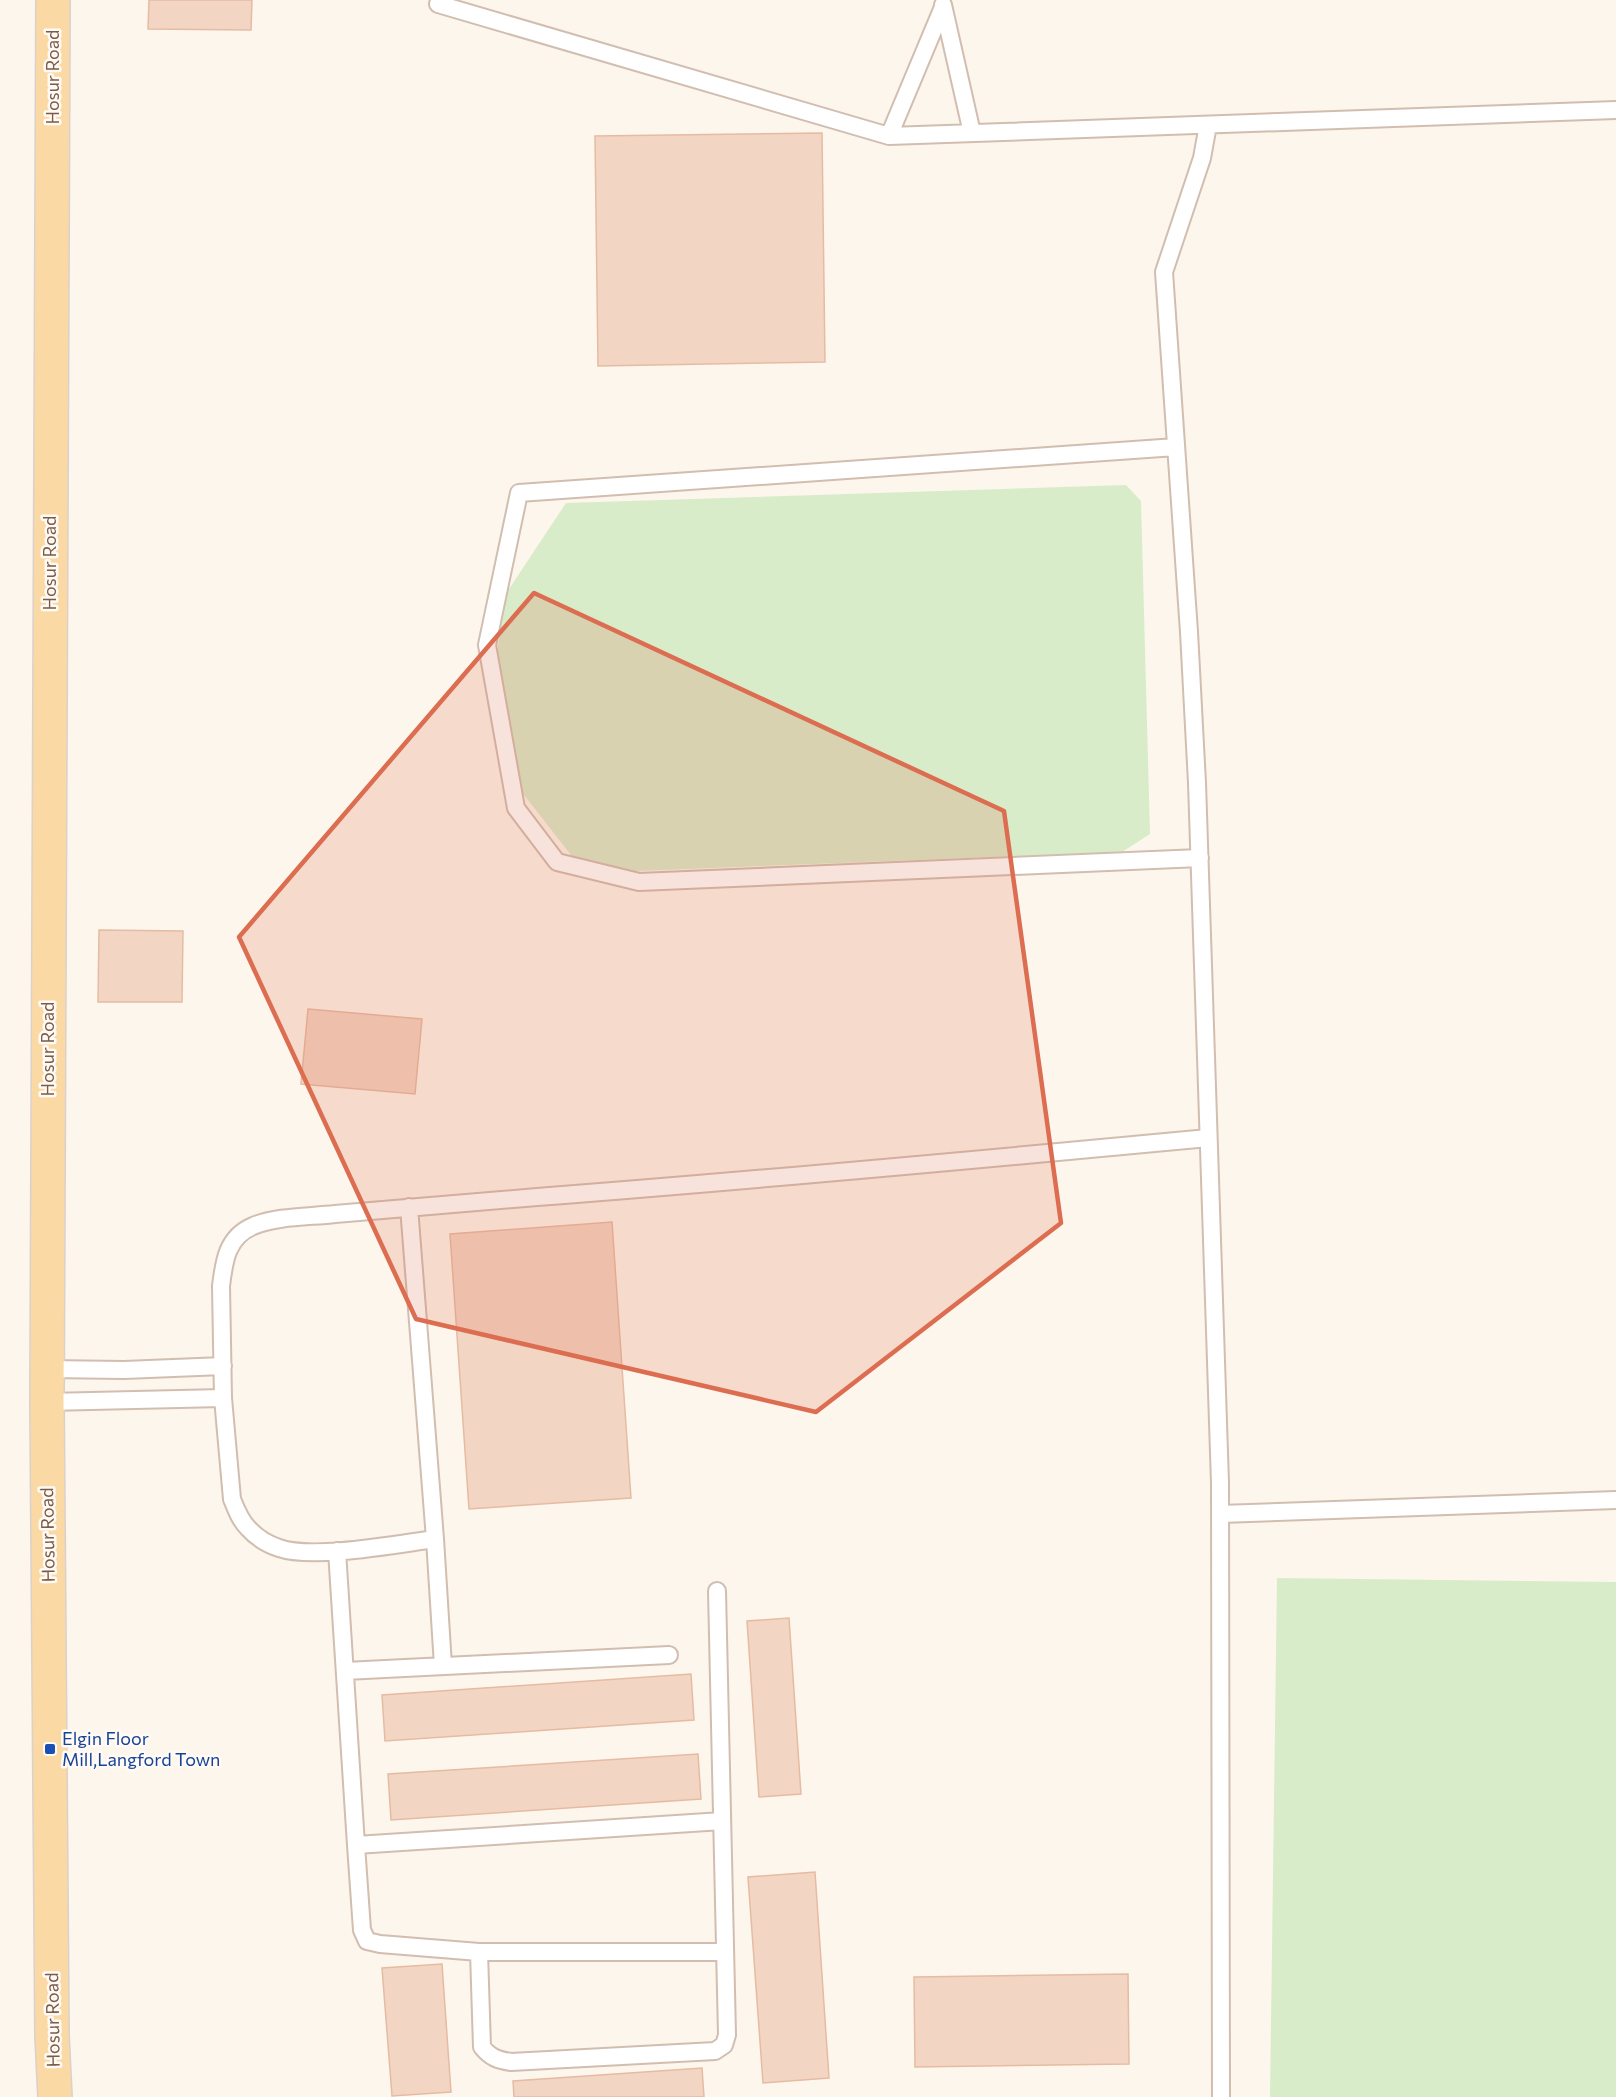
<svg xmlns="http://www.w3.org/2000/svg" width="1616" height="2097" font-family="Commissioner,sans-serif">
<style>
.green{fill:#d8ecc9}
.building{fill:#f3d5c3;stroke:#e6bba3;stroke-width:1.5}
.lines{fill:none;stroke-linecap:round;stroke-linejoin:round}
.lane-casing{stroke:#d1beb0;stroke-width:20}
.primary-casing{stroke:#dad1cd;stroke-width:36}
.lane{stroke:#fff;stroke-width:16}
.primary{stroke:#fbd9a5;stroke-width:33}
.marked{fill:#dc6d51;fill-opacity:0.2;stroke:#dc6d51;stroke-width:4.5;stroke-linejoin:round}
.transit-dot{fill:#1a4fb4;stroke:#fffaf3;stroke-width:2}
.labels{text-anchor:middle;stroke-width:5;stroke-linejoin:round;paint-order:stroke}
.street-label{font-size:18px;fill:#7a5c4d;stroke:#fffaf3}
.transit-label{font-size:18px;fill:#164399;stroke:#fffaf3;text-anchor:start}
</style>
<rect width="100%" height="100%" fill="#fdf6ec"/>
<!-- green -->
<path class="green" d="M1126,485L1141,501L1150,834L1122,852L585,873L517,786L497,733L498,646L505,595L566,503Z
M1277,1578L1616,1582V2097H1270Z"/>
<!-- building -->
<path class="building" d="M149,0H252L251,30L148,29Z
M822,133L825,362L598,366L595,136Z
M99,930L183,931L182,1002H98Z
M308,1009L422,1019L415,1094L301,1084Z
M612,1222L631,1498L469,1509L450,1234Z
M789,1618L801,1794L759,1797L747,1621Z
M691,1674L694,1720L385,1741L382,1695Z
M698,1754L701,1799L391,1820L388,1774Z
M815,1872L829,2078L763,2083L748,1877Z
M442,1964L451,2092L392,2096L382,1968Z
M1128,1974L1129,2064L915,2067L914,1977Z
M702,2068L704,2097H514L513,2081Z"/>
<g class="lines">
<!-- lane casing -->
<g class="lane-casing">
<path id="lane" d="M438,4L889,136L1616,110
M943,5L972,133
M1208,125L1202,158L1164,272L1189,632L1197,783L1220,1483L1221,2097
M889,136L943,7
M1176,447L519,493L487,645L516,808L557,862L639,882L1200,858
M409,1207L435,1539C397,1544 313,1560 279,1548C267,1544 256,1537 248,1528C240,1520 236,1509 232,1499L223,1398L221,1286C224,1261 227,1237 253,1226C277,1216 309,1217 335,1214C402,1208 469,1203 537,1197C761,1180 985,1159 1208,1138
M47,1369L124,1370L223,1366
M47,1402L223,1398
M1220,1514L1616,1500
M435,1539L443,1666
M337,1551L356,1845L722,1821
M345,1671L669,1655
M356,1845L362,1930L367,1941L380,1944L479,1952L482,2047C491,2058 498,2060 511,2062L715,2051L724,2045L727,2035L717,1591
M479,1952H725"/>
</g>
<!-- primary casing -->
<g class="primary-casing">
<path id="primary" d="M53,0L47,1402L52,2036L55,2097"/>
</g>
<!-- lane -->
<use href="#lane" class="lane"/>
<!-- primary -->
<use href="#primary" class="primary"/>
</g>
<!-- marked area -->
<path class="marked" d="M534,593L1004,811L1061,1223L816,1412L416,1319L239,937Z"/>
<!-- markers -->
<rect class="transit-dot" x="44" y="1743" width="12" height="12" rx="3"/>
<g class="labels">
<!-- street labels -->
<g class="street-label">
<text transform="translate(53 77) rotate(-90)" y="6">Hosur Road</text>
<text transform="translate(50 563) rotate(-90)" y="6">Hosur Road</text>
<text transform="translate(48 1049) rotate(-90)" y="6">Hosur Road</text>
<text transform="translate(48 1535) rotate(-91)" y="6">Hosur Road</text>
<text transform="translate(53 2020) rotate(-91)" y="6">Hosur Road</text>
</g>
<!-- transit labels -->
<g class="transit-label">
<text x="62" y="1745">Elgin Floor<tspan x="62" dy="21">Mill,Langford Town</tspan></text>
</g>
</g>
</svg>
